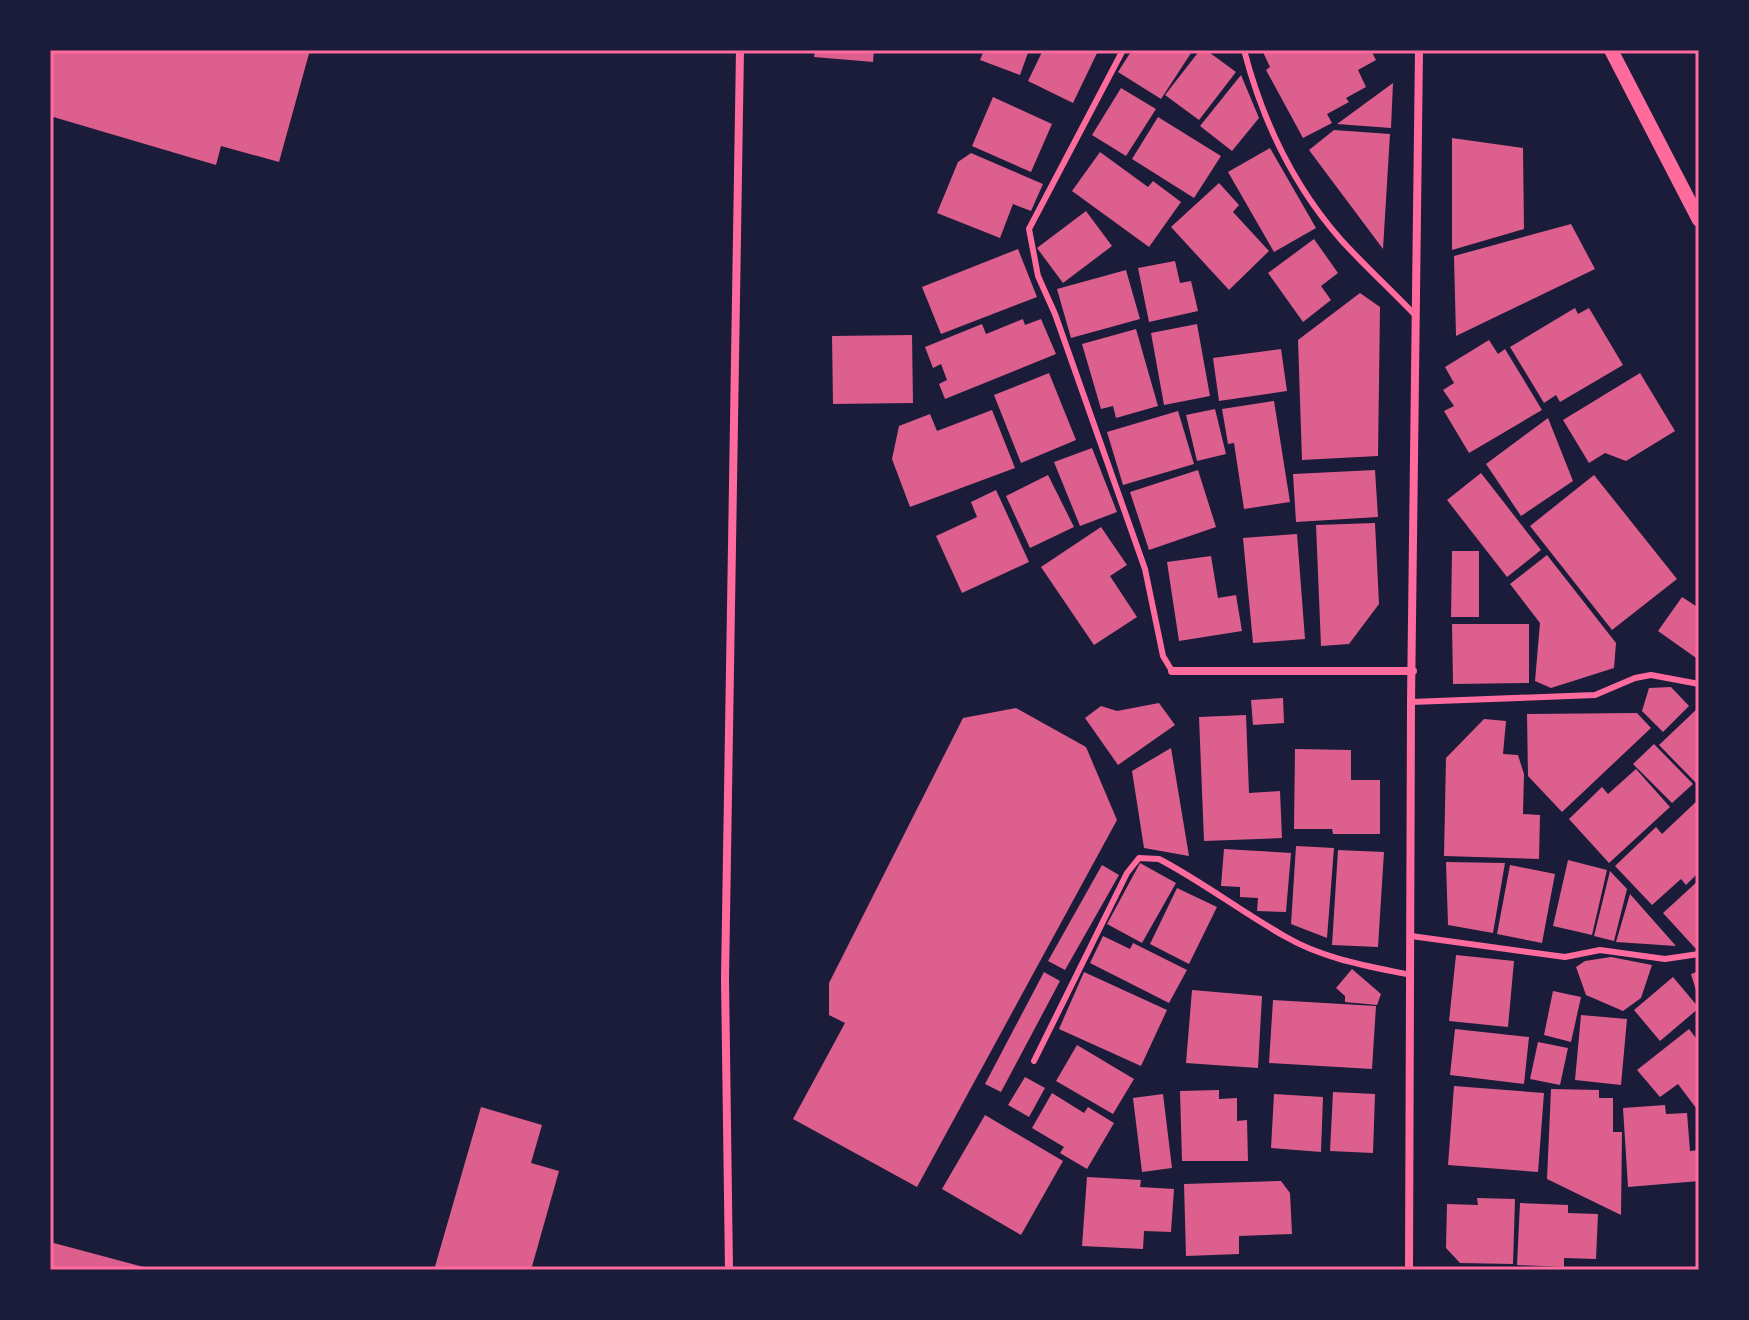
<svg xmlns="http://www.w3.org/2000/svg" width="1749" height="1320" font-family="'Varela Round',sans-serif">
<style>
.building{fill:#dd5f8e}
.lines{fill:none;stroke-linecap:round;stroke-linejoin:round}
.service{stroke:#ff6b9d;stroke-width:6}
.minor{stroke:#ff6b9d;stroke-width:8}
.tertiary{stroke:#ff6b9d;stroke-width:14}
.neatline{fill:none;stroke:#ff6b9d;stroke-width:3}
</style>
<rect width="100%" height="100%" fill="#1b1b3a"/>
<!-- building -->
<path class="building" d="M50,50H310L279,162L221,146L216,165L50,116Z
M815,50H874L873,62L814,57Z
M984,50H1029L1020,75L980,60Z
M1043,50L1098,51L1073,103L1028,81Z
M1132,50H1193L1161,99L1118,72Z
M1200,50H1206L1236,72L1199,120L1165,95Z
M1262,50H1371L1376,60L1358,70L1366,87L1346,98L1349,102L1327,114L1332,123L1303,138L1266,70L1270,67Z
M1241,75L1259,118L1232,151L1200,126Z
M1393,83L1391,128L1337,124Z
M1121,88L1156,109L1126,156L1092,135Z
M993,97L1052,124L1031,172L972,146Z
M1158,117L1221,156L1194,198L1132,159Z
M1334,130L1390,134L1383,249L1309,150Z
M1452,138L1523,148L1524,229L1452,250Z
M1270,148L1316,228L1274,252L1228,172Z
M1100,152L1148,187L1153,181L1181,202L1149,247L1072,191Z
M971,153L1043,184L1031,211L1013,204L1000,238L937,213L958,162Z
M1219,183L1239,205L1233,212L1269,251L1229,290L1171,227Z
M1086,211L1112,246L1063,283L1037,248Z
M1571,224L1595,269L1456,336L1454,256Z
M1314,239L1338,273L1321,286L1331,300L1303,322L1268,273Z
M1018,249L1037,297L941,334L922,287Z
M1175,261L1180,283L1191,281L1198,311L1149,322L1138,268Z
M1126,270L1140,319L1071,338L1057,289Z
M1360,293L1380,307L1378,456L1302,460L1298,340Z
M1575,308L1578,314L1589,308L1623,365L1560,402L1556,395L1544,403L1510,347Z
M1023,319L1025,325L1041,319L1056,354L945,399L939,384L947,380L941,364L933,368L925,347L982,324L986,334Z
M1197,324L1210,396L1164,405L1151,333Z
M1136,329L1158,406L1116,418L1113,406L1101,409L1082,344Z
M912,335L913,403L833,404L832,336Z
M1489,340L1498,354L1505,349L1542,410L1469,453L1444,411L1454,406L1443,390L1454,383L1445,367Z
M1281,349L1287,391L1219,401L1213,358Z
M1049,373L1076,440L1021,463L994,395Z
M1640,373L1675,431L1626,461L1605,453L1589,463L1563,420Z
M1274,401L1290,502L1244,509L1234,443L1228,444L1222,409Z
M1215,409L1226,454L1197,461L1186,415Z
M992,410L1015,468L910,507L892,459L899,426L930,414L937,431Z
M1178,411L1194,464L1123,485L1107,432Z
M1548,418L1573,481L1521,516L1486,464Z
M1092,448L1117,512L1080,526L1054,462Z
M1198,470L1216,527L1149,550L1130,492Z
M1375,470L1378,517L1296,522L1293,474Z
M1481,473L1541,550L1507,577L1447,500Z
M1048,475L1074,527L1030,548L1006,496Z
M1594,475L1677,579L1612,630L1530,526Z
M996,490L1029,562L962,593L936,536L977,517L971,502Z
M1375,523L1379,604L1349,644L1321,646L1316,525Z
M1101,527L1127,565L1110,576L1137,617L1094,645L1041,567Z
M1297,534L1305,639L1253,643L1243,538Z
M1452,551H1479V617H1451Z
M1547,555L1616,643L1614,668L1551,688L1535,681L1540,623L1510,584Z
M1211,556L1218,598L1236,595L1242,631L1179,641L1167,562Z
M1682,597L1699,608V660L1658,631Z
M1452,624H1529V683L1453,684Z
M1671,687L1689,706L1663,732L1642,711L1649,688Z
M1283,698L1284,723L1253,725L1251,700Z
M1159,703L1175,725L1118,765L1085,718L1101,706L1117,711Z
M1699,707V786L1659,745Z
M1016,708L1086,747L1117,820L917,1187L793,1119L845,1023L829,1015V983L963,718Z
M1637,713L1651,728L1562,812L1528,776L1527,714Z
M1246,715L1249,793L1280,791L1282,838L1204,841L1199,717Z
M1484,719L1506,721L1503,754L1518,755L1524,774L1523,814L1540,815L1539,859L1444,856L1446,758Z
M1654,744L1693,784L1672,803L1633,764Z
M1171,748L1189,856L1144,848L1132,771Z
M1295,749L1351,750V780H1380V834H1333L1332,829H1294Z
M1636,769L1670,807L1609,863L1569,819L1602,787L1608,794Z
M1699,799V872L1686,885L1681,879L1652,905L1615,866L1656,827L1662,834Z
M1296,846L1334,848L1327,938L1291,924Z
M1224,849L1291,853L1286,912L1257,911L1258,898L1240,897V887L1221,886Z
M1338,850L1384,852L1378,947L1332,945Z
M1568,860L1607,870L1592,935L1553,926Z
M1446,862L1505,863L1493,933L1448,925Z
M1140,863L1176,883L1142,943L1107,924Z
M1102,865L1119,875L1065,970L1048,961Z
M1510,865L1555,874L1542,943L1497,934Z
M1610,871L1627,889L1614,941L1594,936Z
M1699,880V945L1695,948L1663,913Z
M1177,888L1217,907L1189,964L1150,944Z
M1630,894L1676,946L1616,942Z
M1103,936L1130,949L1133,943L1187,970L1169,1003L1090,963Z
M1456,955L1514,961L1508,1027L1449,1021Z
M1611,957L1652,965L1641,998L1623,1011L1586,995L1576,967L1585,961Z
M1352,969L1381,994L1377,1005L1345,1002V996L1336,988Z
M1699,971V997H1698L1691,974Z
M1044,972L1060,981L1001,1092L985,1084Z
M1084,972L1167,1010L1141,1066L1059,1029Z
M1673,977L1699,1008L1660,1041L1634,1010Z
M1192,990L1262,996L1258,1068L1186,1063Z
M1553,991L1581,997L1571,1042L1544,1035Z
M1273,1000L1376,1006L1372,1069L1269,1063Z
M1581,1015L1627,1019L1621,1085L1575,1080Z
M1455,1029L1529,1037L1524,1084L1450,1075Z
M1689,1029L1699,1042V1112L1678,1084L1660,1097L1637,1070Z
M1538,1042L1568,1048L1560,1085L1530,1079Z
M1077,1045L1134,1079L1113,1114L1056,1081Z
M1025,1077L1045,1088L1029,1117L1008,1105Z
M1454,1086L1544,1093L1538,1172L1448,1165Z
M1551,1089L1599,1090V1098H1613V1132H1622L1621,1215L1547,1179Z
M1219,1090V1099L1237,1098V1121L1247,1120L1248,1161H1182L1180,1091Z
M1333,1092L1375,1094L1373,1153L1330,1151Z
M1052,1093L1084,1113L1088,1107L1114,1123L1087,1169L1060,1153L1064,1147L1032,1128Z
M1163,1094L1172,1168L1142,1172L1133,1098Z
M1274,1094L1323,1097L1321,1152L1271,1148Z
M1665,1105L1666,1114L1687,1113L1690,1151L1699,1150V1181L1628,1187L1623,1108Z
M481,1107L542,1125L531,1163L559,1171L531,1270H434Z
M985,1115L1063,1161L1021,1235L942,1189Z
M1087,1177L1141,1180L1140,1187L1174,1189L1171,1232L1144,1231L1143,1249L1082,1246Z
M1281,1181L1290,1193L1292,1234L1239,1236V1254L1186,1256L1184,1184Z
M1477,1198L1515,1199L1513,1264L1460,1263L1446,1248L1447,1204L1478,1205Z
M1520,1203L1568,1205V1213L1598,1214L1596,1259L1564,1258V1267L1517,1265Z
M50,1242L151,1269V1270H50Z"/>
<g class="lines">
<!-- service -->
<path class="service" d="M1123,50L1029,229L1038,276L1055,314L1145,569L1163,656L1172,671
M1244,50C1262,119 1294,187 1342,241C1366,267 1392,291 1416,316
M1411,702L1595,695L1635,678L1651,675L1699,684
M1411,936L1565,957L1600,950L1665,959L1699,954
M1034,1061L1127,873L1139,858L1159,859C1203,882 1243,913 1286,937C1324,959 1368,966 1411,975"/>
<!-- minor -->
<path class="minor" d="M1172,671H1413
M729,1270L725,979L740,50
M1409,1270L1411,702L1419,50"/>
<!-- tertiary -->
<path class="tertiary" d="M1611,50L1699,220"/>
</g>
<!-- border -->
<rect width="1749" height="1320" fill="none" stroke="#1b1b3a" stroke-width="104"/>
<rect x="52" y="52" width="1645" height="1216" class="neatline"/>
</svg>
